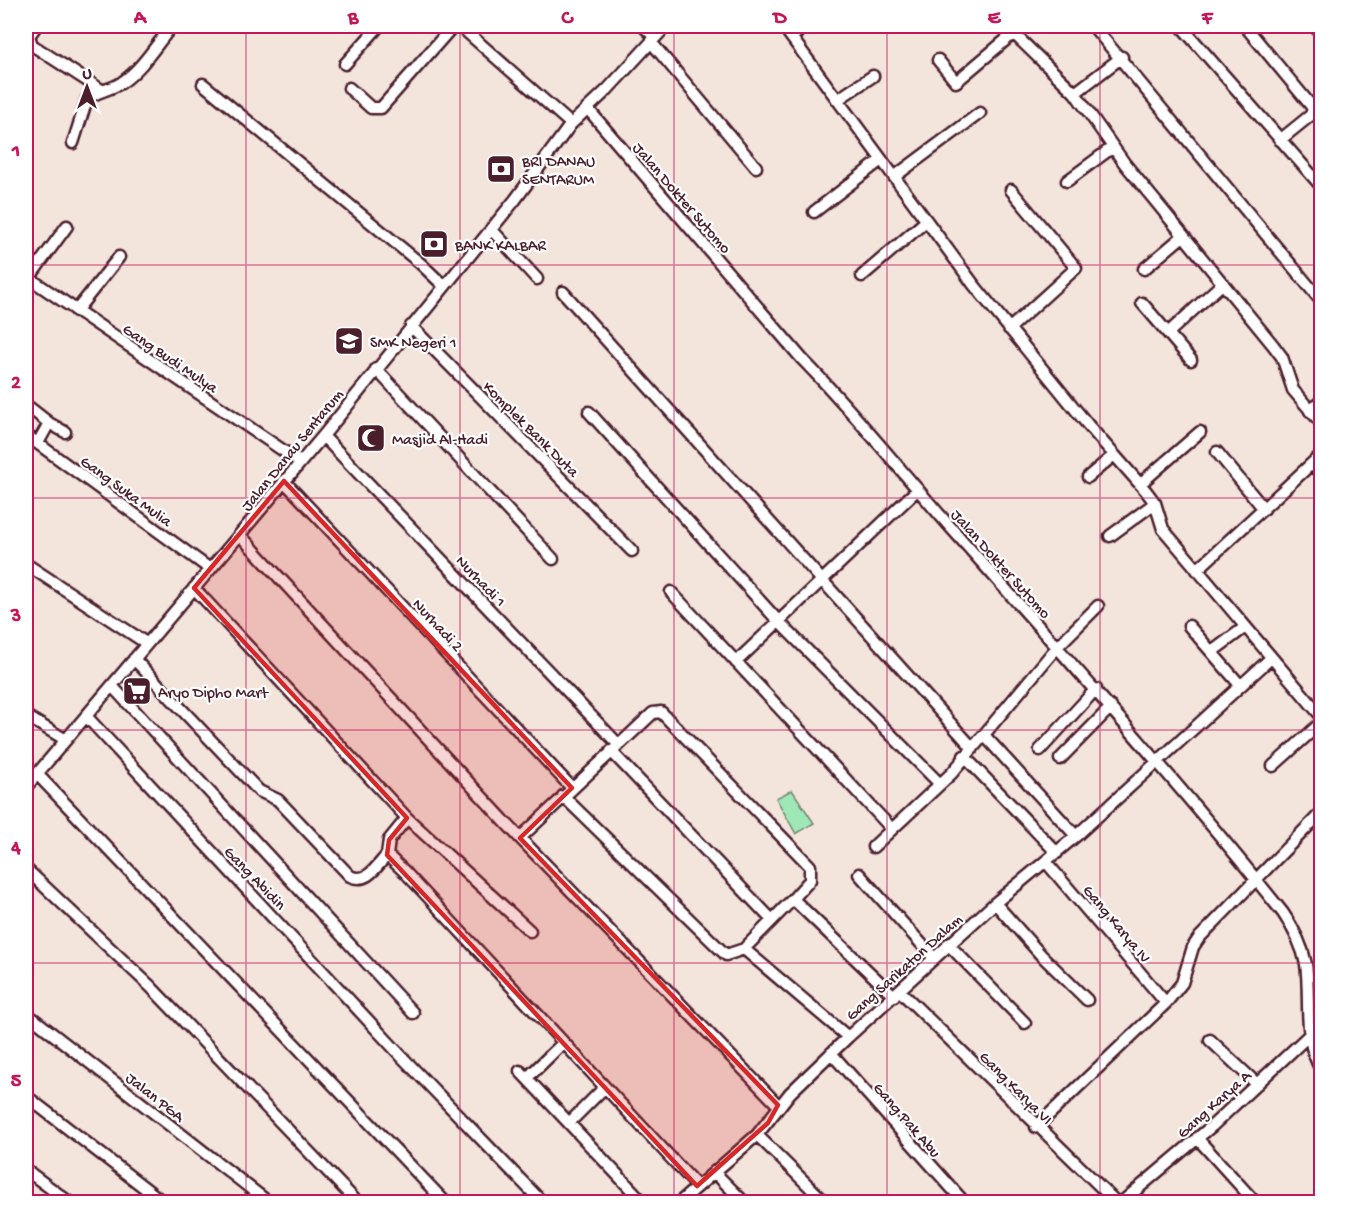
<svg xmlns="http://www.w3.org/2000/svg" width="1347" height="1228" font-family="'Gochi Hand',sans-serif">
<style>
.green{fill:#9ee7b6;stroke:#748370;stroke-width:1.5}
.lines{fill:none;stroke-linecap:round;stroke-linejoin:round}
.minor-casing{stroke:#4a1f2b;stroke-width:15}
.minor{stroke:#fff;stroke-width:10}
.marked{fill:#d62828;fill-opacity:0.2;stroke:#d62828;stroke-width:4.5;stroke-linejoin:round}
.grid{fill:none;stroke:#c2185b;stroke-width:1.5;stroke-opacity:0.55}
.labels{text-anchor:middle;stroke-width:4.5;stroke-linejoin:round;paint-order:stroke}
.poi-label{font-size:16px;fill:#4a1f2b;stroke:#fff;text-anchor:start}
.street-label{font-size:16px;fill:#4a1f2b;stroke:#fff}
.neatline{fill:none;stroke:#c2185b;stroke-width:2}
.grid-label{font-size:20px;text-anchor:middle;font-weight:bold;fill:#c2185b}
</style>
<rect width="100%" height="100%" fill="#f3e4dc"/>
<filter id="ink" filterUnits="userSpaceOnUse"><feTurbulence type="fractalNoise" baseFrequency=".0167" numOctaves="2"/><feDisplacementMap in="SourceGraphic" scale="12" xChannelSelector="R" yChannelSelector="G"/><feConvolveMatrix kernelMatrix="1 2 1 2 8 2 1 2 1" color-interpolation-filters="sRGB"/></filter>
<g filter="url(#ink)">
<!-- green -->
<path class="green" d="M792,790L814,823L796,834L776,798Z"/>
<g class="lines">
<!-- minor casing -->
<g class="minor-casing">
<path id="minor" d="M36,26L29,36L32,45L103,91
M460,26L571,124
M643,26L655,37
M783,26L974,285L1088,425L1146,491L1155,503L1163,529L1322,717
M1006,26L1075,93L1125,164L1273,345L1282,357L1293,390L1322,424
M1093,26L1322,302
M1181,26L1322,187
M1245,26L1313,108L1311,115L1280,140
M1314,26L1322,34
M791,37L807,26
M651,42L756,167
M938,60L956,82L1014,33
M345,64L379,26
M203,84L421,264L444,286
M349,88L371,108H381L453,26
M1075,93L1122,57
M837,100L873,76
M588,109L802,359C858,416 907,479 961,539C1070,662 1180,784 1283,913C1294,929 1302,945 1306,964C1311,999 1302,1040 1322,1071
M73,143L87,99C97,91 110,90 121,83C142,69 156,45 172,26
M894,177L980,113
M1067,181L1113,147
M814,212L881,160
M491,229L537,279
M1144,269L1183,236
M26,276L300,462
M862,276L926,221
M29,278L67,226
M563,292L971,746
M1142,303L1191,360
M76,311L119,257
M411,326L632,551
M1009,329L1076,268L1011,190
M1168,333L1223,283
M376,369L553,559
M26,405L49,423L38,443
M1310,411L1322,400
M589,412L780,623L940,784
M49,423L65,432
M26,435L210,569
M323,436L618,744
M1217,452L1264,509
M1312,464L1322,475
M1088,477L1114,455
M284,481L572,788
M1140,484L1200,432
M240,535L520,838
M1110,536L1155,503
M1322,554V557
M26,564L146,643
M1197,570L1322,454
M194,588L407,818L389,840L387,855L405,872L697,1186
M671,592L892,829
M1189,626L1240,685
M1213,651L1244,628
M134,659L259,791L278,800L350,876C367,884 376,867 387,855
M736,662L917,490
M112,686L413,1013
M26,716L66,740
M86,716L403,1058L542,1202
M984,735L1076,836
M1040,750L1096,689
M611,751L771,919
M964,756L1057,853
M1060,759L1111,707
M1273,766L1322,722
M37,774L445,1202
M26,787L323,436L515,200L571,124L607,90L666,26
M563,796L726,955L744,949L793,899
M407,818L530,931
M873,847L952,773L1057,647L1098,606
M1046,862L1166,1003
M26,869L150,986L357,1202
M859,874L934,958
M995,903L1041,955L1087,1000
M948,944L1025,1023
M744,949L848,1037
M900,991L1116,1202
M26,1013L268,1202
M1210,1040L1257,1084
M831,1053L964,1202
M520,1071L643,1202
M527,1078L563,1043
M26,1096L163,1202
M778,1105L520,838L653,713L661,712L810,866V880L793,899L894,996
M569,1123L605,1087
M1036,1127L1166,1003L1182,983L1193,947L1199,938L1322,812
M757,1135L825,1202
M1197,1138L1255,1202
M26,1170L69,1202
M714,1172L744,1202
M680,1202L757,1135L790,1093L848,1037L995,903L1076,836L1271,658
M1122,1202L1212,1126L1322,1023"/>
</g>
<!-- minor -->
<use href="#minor" class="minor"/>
</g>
</g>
<!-- marked area -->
<path class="marked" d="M284,481L572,788L520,838L778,1105L768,1123L697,1186L387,855L389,840L407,818L194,588Z"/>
<!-- grid -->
<path class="grid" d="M246,26V1202M460,26V1202M674,26V1202M887,26V1202M1100,26V1202M26,265H1322M26,498H1322M26,730H1322M26,963H1322"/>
<!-- icons -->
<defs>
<g id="bank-square" transform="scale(1.5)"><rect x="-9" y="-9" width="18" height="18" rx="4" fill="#4a1f2b" stroke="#fff"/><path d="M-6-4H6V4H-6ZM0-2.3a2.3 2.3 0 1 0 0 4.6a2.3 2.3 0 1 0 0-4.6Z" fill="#fff"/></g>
<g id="school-square" transform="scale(1.5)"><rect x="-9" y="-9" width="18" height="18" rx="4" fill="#4a1f2b" stroke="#fff"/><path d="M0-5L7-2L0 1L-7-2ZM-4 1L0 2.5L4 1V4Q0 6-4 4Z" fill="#fff"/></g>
<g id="mosque-square" transform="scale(1.5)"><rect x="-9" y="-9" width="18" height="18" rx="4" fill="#4a1f2b" stroke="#fff"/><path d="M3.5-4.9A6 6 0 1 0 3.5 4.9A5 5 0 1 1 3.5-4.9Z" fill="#fff"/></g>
<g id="supermarket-square" transform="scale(1.5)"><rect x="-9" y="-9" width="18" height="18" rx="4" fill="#4a1f2b" stroke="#fff"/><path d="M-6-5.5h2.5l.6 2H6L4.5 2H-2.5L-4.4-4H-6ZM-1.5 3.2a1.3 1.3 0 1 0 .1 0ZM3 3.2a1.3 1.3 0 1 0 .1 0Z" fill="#fff"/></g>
</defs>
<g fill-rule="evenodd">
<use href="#bank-square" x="501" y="169"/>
<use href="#bank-square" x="434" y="244"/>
<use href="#school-square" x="349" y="341"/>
<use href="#mosque-square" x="371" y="438"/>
<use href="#supermarket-square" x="137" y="691"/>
</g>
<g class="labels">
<!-- poi labels -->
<g class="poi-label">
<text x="522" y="166">BRI DANAU<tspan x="522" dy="18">SENTARUM</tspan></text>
<text x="455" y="250">BANK KALBAR</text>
<text x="370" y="347">SMK Negeri 1</text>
<text x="392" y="444">Masjid Al-Hadi</text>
<text x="158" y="697">Aryo Dipho Mart</text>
</g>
<!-- street labels -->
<g class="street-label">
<text transform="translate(683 197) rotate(49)" y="6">Jalan Dokter Sutomo</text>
<text transform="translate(171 357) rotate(34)" y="6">Gang Budi Mulya</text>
<text transform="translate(532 428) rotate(45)" y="6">Komplek Bank Duta</text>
<text transform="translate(291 449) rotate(-51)" y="6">Jalan Danau Sentarum</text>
<text transform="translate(127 490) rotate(36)" y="6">Gang Suka Mulia</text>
<text transform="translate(1002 563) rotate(48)" y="6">Jalan Dokter Sutomo</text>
<text transform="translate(482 580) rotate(46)" y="6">Nurhadi 1</text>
<text transform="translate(439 624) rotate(47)" y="6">Nurhadi 2</text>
<text transform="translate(256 877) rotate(46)" y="6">Gang Abidin</text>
<text transform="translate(1118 923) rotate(50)" y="6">Gang Karya IV</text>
<text transform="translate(903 966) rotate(-42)" y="6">Gang Sarikaton Dalam</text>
<text transform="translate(1017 1087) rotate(45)" y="6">Gang Karya VI</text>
<text transform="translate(156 1096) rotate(38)" y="6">Jalan PGA</text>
<text transform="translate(1213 1103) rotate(-42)" y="6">Gang Karya A</text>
<text transform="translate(908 1119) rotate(49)" y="6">Gang Pak Abu</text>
</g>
</g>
<!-- margin -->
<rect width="1347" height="1228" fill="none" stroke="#fff" stroke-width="66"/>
<!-- north arrow -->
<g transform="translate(87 87)" stroke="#ffffff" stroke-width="4.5" paint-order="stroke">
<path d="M0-4.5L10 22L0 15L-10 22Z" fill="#4a1f2b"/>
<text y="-9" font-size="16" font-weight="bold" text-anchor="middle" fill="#4a1f2b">U</text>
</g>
<rect x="33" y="33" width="1281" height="1162" class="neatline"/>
<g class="grid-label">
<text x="140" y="23">A</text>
<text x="353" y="23">B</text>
<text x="567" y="23">C</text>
<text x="780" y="23">D</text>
<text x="994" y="23">E</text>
<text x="1207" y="23">F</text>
<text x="16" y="156">1</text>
<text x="16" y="388">2</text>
<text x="16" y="621">3</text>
<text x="16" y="853">4</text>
<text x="16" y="1086">5</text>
</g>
</svg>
